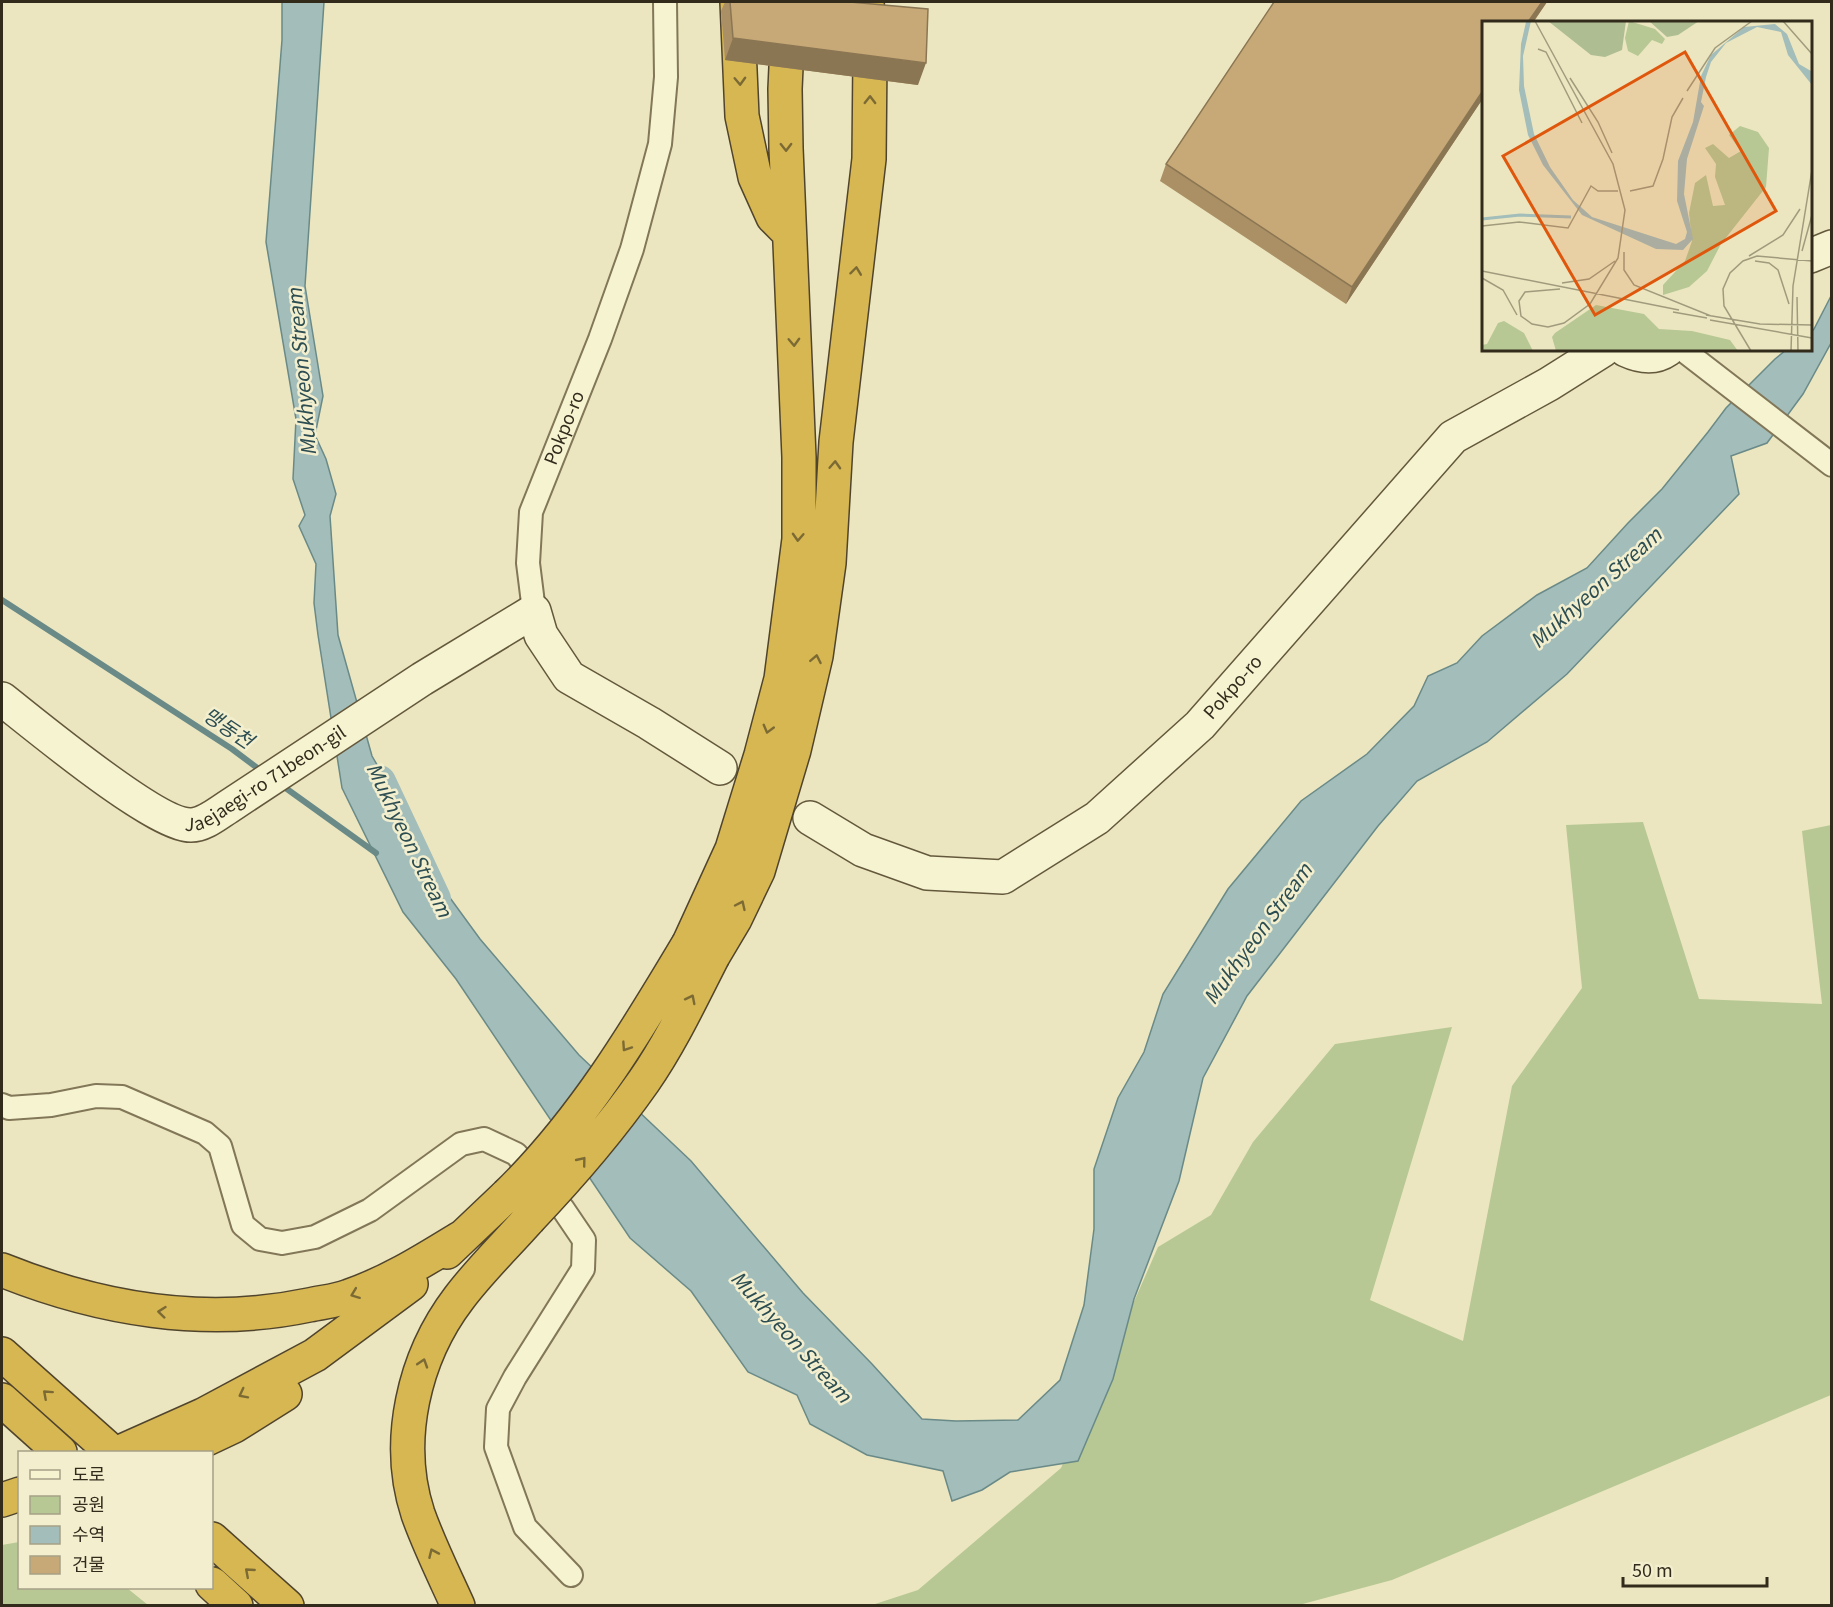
<svg xmlns="http://www.w3.org/2000/svg" width="1833" height="1607" font-family="Georgia,'Noto Sans KR',serif">
<style>
.green{fill:#b7c894}
.water{fill:#a2bdba;stroke:#6a8a88;stroke-width:1.5}
.lines{fill:none;stroke-linecap:round;stroke-linejoin:round}
.stream{stroke:#6a8a88;stroke-width:6}
.river{stroke:#a2bdba;stroke-width:34}
.street-casing{stroke:#827758;stroke-width:26}
.secondary-casing{stroke:#64583c;stroke-width:36}
.highway-casing{stroke:#50442d;stroke-width:36}
.street{stroke:#f6f3d1;stroke-width:22}
.secondary{stroke:#f6f3d1;stroke-width:33}
.highway{stroke:#d7b752;stroke-width:33}
.highway-bridge-casing{stroke:#50442d;stroke-width:36;stroke-linecap:butt}
.highway-bridge{stroke:#d7b752;stroke-width:33}
.wall{fill:#ab9066}
.shaded-wall{fill:#8b7653}
.building{fill:#c7a877;stroke:#8b7653;stroke-width:1.5}
.oneway{stroke:#7c6a34}
.labels{text-anchor:middle;stroke-width:5;stroke-linejoin:round;paint-order:stroke}
.street-label{font-size:18px;fill:#322b1c;stroke:#f3efce}
.water-label{font-size:20px;font-style:italic;fill:#2c4d52;stroke:#f3efce}
.inset-river{fill:none;stroke:#a2bdba;stroke-width:3}
.inset-road{fill:none;stroke:#a19b7e;stroke-width:1.5}
.view{fill:#df570d;fill-opacity:0.15;stroke:#df570d;stroke-width:3}
.inset-edge{fill:none;stroke:#322b1c;stroke-width:3}
</style>
<rect width="100%" height="100%" fill="#ebe6bf"/>
<!-- green -->
<path class="green" d="M1643,822L1699,999L1822,1004L1802,831L1831,825V1395L1392,1580L1299,1605L869,1606L918,1590L1061,1468L1158,1247L1211,1215L1253,1142L1335,1044L1452,1027L1370,1300L1463,1341L1512,1086L1582,988L1566,825Z
M19,1542L20,1588H127L148,1605H2V1545Z"/>
<!-- water -->
<path class="water" d="M282,2H324L305,286L323,396L315,435L326,459L336,494L330,516L338,635L372,756L387,782L406,849L437,880L480,939L579,1055L691,1161L803,1293L872,1364L922,1419L956,1421L1018,1420L1060,1380L1084,1305L1094,1229V1169L1118,1098L1144,1052L1163,994L1228,889L1301,801L1367,754L1414,706L1428,676L1457,663L1482,636L1537,595L1587,568L1628,523L1662,489L1708,432L1726,408L1775,359L1786,350H1810L1811,332L1814,329L1831,296V343L1803,394L1767,443L1731,456L1739,494L1567,674L1487,742L1417,781L1378,826L1247,996L1203,1078L1179,1181L1134,1299L1113,1379L1078,1461L1010,1472L982,1490L952,1501L943,1471L867,1455L810,1424L797,1395L748,1372L691,1291L630,1238L456,979L403,912L342,788L318,635L314,603L316,564L299,526L305,515L293,479L296,419L266,242L282,40Z"/>
<g class="lines">
<!-- stream -->
<path class="stream" d="M2,600L232,749L264,773
M280,784L376,853"/>
<!-- river -->
<path class="river" d="M379,782L434,899"/>
<!-- street casing -->
<g class="street-casing">
<g id="street">
<path d="M1683,350L1832,465"/>
<path id="s1" d="M534,611L528,563L531,512L600,339L632,249L660,144L666,77L665,2"/>
<path d="M2,1105L9,1108L51,1105L96,1096L122,1097L205,1133L220,1146L243,1225L260,1239L282,1243L315,1237L370,1210L461,1144L484,1139L516,1154L563,1209L584,1240L583,1269L515,1377L498,1409L496,1447L525,1527L571,1575"/>
</g>
</g>
<!-- secondary casing -->
<g class="secondary-casing">
<g id="secondary">
<path d="M1810,256L1832,247"/>
<path d="M1626,350C1639,356 1654,359 1667,350"/>
<path id="s2" d="M2,699C34,724 156,826 191,825C204,825 217,814 228,807L422,679L534,611L541,635L569,677L649,723L720,768"/>
<path id="s3" d="M810,818L863,850L927,873L1003,877L1097,818L1200,725L1453,437L1549,384L1603,350"/>
</g>
</g>
<!-- highway casing -->
<g class="highway-casing">
<path id="highway" d="M737,2L742,116L755,177L773,217L789,233
M689,943L732,849L761,755L781,679L799,539V457L786,148L785,89L789,2
M713,956L735,919L758,871L794,750L816,656L829,563L836,442L869,159L870,58L867,2
M447,1252L507,1195
M2,1270C99,1309 205,1327 309,1305C322,1302 337,1301 349,1296C390,1282 426,1259 462,1237
M2,1354L112,1452
M2,1400L60,1452
M120,1452L203,1415L315,1355L411,1284
M179,1452L234,1426L285,1394
M2,1500L20,1494
M212,1539L287,1606
M212,1584L236,1606
M458,1606C444,1575 429,1545 418,1514C394,1441 414,1357 459,1298C480,1270 506,1245 529,1219"/>
</g>
<!-- street -->
<use href="#street" class="street"/>
<!-- secondary -->
<use href="#secondary" class="secondary"/>
<!-- highway -->
<use href="#highway" class="highway"/>
<!-- highway-bridge casing -->
<g class="highway-bridge-casing">
<path id="highway-bridge" d="M507,1195C582,1122 636,1032 689,943
M529,1219C570,1176 609,1131 644,1081C671,1042 691,999 713,956"/>
</g>
<!-- highway-bridge -->
<use href="#highway-bridge" class="highway-bridge"/>
</g>
<!-- wall -->
<path class="wall" d="M725,2H850L918,85L725,60L721,11Z
M1274,2H1547L1346,304L1160,181L1166,164Z"/>
<!-- shaded-wall -->
<path class="shaded-wall" d="M1542,2H1547L1533,22H1528Z
M733,38L926,63L918,85L725,60Z
M1484,89V97L1346,304L1352,287Z"/>
<!-- building -->
<path class="building" d="M730,2H850L928,9L926,63L733,38Z
M1274,2H1542L1528,22H1484V89L1352,287L1166,164Z"/>
<!-- one-way arrows -->
<defs><path id="oneway-chevron" d="M-2-3.5L2.5 0L-2 3.5" fill="none" stroke-width="1.6" stroke-linecap="round" stroke-linejoin="round" transform="scale(1.5)"/></defs>
<g class="oneway">
<use href="#oneway-chevron" transform="translate(740 81) rotate(88)"/>
<use href="#oneway-chevron" transform="translate(870 100) rotate(-89)"/>
<use href="#oneway-chevron" transform="translate(786 147) rotate(89)"/>
<use href="#oneway-chevron" transform="translate(856 271) rotate(-83)"/>
<use href="#oneway-chevron" transform="translate(794 342) rotate(88)"/>
<use href="#oneway-chevron" transform="translate(835 465) rotate(-87)"/>
<use href="#oneway-chevron" transform="translate(798 537) rotate(93)"/>
<use href="#oneway-chevron" transform="translate(816 659) rotate(-79)"/>
<use href="#oneway-chevron" transform="translate(768 729) rotate(105)"/>
<use href="#oneway-chevron" transform="translate(741 905) rotate(-65)"/>
<use href="#oneway-chevron" transform="translate(691 999) rotate(-63)"/>
<use href="#oneway-chevron" transform="translate(626 1047) rotate(124)"/>
<use href="#oneway-chevron" transform="translate(582 1161) rotate(-51)"/>
<use href="#oneway-chevron" transform="translate(355 1294) rotate(159)"/>
<use href="#oneway-chevron" transform="translate(162 1312) rotate(-174)"/>
<use href="#oneway-chevron" transform="translate(423 1363) rotate(-72)"/>
<use href="#oneway-chevron" transform="translate(47 1394) rotate(-138)"/>
<use href="#oneway-chevron" transform="translate(243 1394) rotate(153)"/>
<use href="#oneway-chevron" transform="translate(433 1553) rotate(-114)"/>
<use href="#oneway-chevron" transform="translate(249 1572) rotate(-139)"/>
</g>
<g class="labels">
<!-- street labels -->
<g class="street-label">
<text dy="6" stroke="none"><textPath href="#s1" startOffset="190">Pokpo-ro</textPath></text>
<text dy="6" stroke="none"><textPath href="#s3" startOffset="506">Pokpo-ro</textPath></text>
<text dy="6" stroke="none"><textPath href="#s2" startOffset="316">Jaejaegi-ro 71beon-gil</textPath></text>
</g>
<!-- water labels -->
<g class="water-label">
<text transform="translate(302 372) rotate(-95)" y="7">Mukhyeon Stream</text>
<text transform="translate(1596 588) rotate(-42)" y="7">Mukhyeon Stream</text>
<text transform="translate(228 728) rotate(34)" y="7">맹동천</text>
<text transform="translate(409 840) rotate(64)" y="7">Mukhyeon Stream</text>
<text transform="translate(1258 934) rotate(-54)" y="7">Mukhyeon Stream</text>
<text transform="translate(791 1337) rotate(48)" y="7">Mukhyeon Stream</text>
</g>
</g>
<!-- overview -->
<g transform="translate(1482 21)">
<rect width="330" height="330" fill="#ebe6bf"/>
<path d="M147,0L173,8L183,18L180,23L170,19L156,35L146,30L143,17ZM258,105L276,111L287,127L284,166L239,223L225,250L207,266L181,274V264L203,240L210,220L207,192L213,162L224,154L231,185L243,184L233,156L234,143L223,127L231,123L247,137L259,130L247,114ZM114,284L162,293L177,308L210,310L248,319L256,330H74L70,316L73,312ZM22,300L42,312L51,330H0V324L5,323L16,302Z" fill="#b7c894"/>
<path d="M144,0L140,29L123,36L109,34L66,0ZM167,0H217L196,14L185,16Z" fill="#afbd93"/>
<path d="M49,0L41,35L42,65L52,113L68,146L91,179L110,196L194,223L203,218L205,211L195,180L196,140L211,101L219,55L229,34L262,6L293,3L305,13L317,43L329,50L330,64L306,34L299,11L275,6L244,22L229,41L224,56L219,81L222,85L205,138L202,173L211,218L201,229L174,228L100,194L61,144L46,114L37,69L39,23L44,1Z" fill="#a2bdba"/>
<path class="inset-river" d="M0,198L38,194L89,196"/>
<path class="inset-road" d="M53,0L131,143L143,189L136,237L108,283L82,302L66,306L50,303L39,295L37,280L43,271L78,268M301,0L330,33M56,28L64,31L100,102M88,57L116,101L130,132M205,70L233,27L270,0M148,170L171,165L181,138L190,96L201,77M0,205L37,201L86,207L109,165L116,170H136M320,230L330,194M142,231V249L152,264L229,295M267,235L301,214L318,188M273,240L287,242L296,249L307,283M0,250L197,289M0,257L21,269L35,294M80,262L107,258L133,240M315,276L316,330M191,291L225,297M224,294L278,303L330,304M228,299L330,317M269,330L242,285L241,268L248,252L261,240L275,235L330,240M309,330L311,265L330,149"/>
<path class="view" d="M203,31L294,190L113,294L21,135Z"/>
<rect width="330" height="330" class="inset-edge"/>
</g>
<!-- border -->
<rect width="1833" height="1607" fill="none" stroke="#322b1c" stroke-width="6"/>
<!-- legend -->
<rect x="18" y="1451" width="195" height="138" fill="#f3efce" stroke="#a6a187" stroke-width="1.5"/>
<rect x="30" y="1470" width="30" height="9" fill="#f6f3d1" stroke="#a6a187" stroke-width="1.5"/>
<text x="72" y="1481" font-size="18" fill="#322b1c">도로</text>
<rect x="30" y="1496" width="30" height="18" fill="#b7c894" stroke="#a6a187" stroke-width="1.5"/>
<text x="72" y="1511" font-size="18" fill="#322b1c">공원</text>
<rect x="30" y="1526" width="30" height="18" fill="#a2bdba" stroke="#a6a187" stroke-width="1.5"/>
<text x="72" y="1541" font-size="18" fill="#322b1c">수역</text>
<rect x="30" y="1556" width="30" height="18" fill="#c7a877" stroke="#a6a187" stroke-width="1.5"/>
<text x="72" y="1571" font-size="18" fill="#322b1c">건물</text>
<!-- scale -->
<path d="M1623 1577v9h144v-9" fill="none" stroke="#322b1c" stroke-width="3"/>
<text x="1632" y="1577" font-size="18" fill="#322b1c" stroke="#f3efce" stroke-width="4.5" paint-order="stroke">50 m</text>
</svg>
